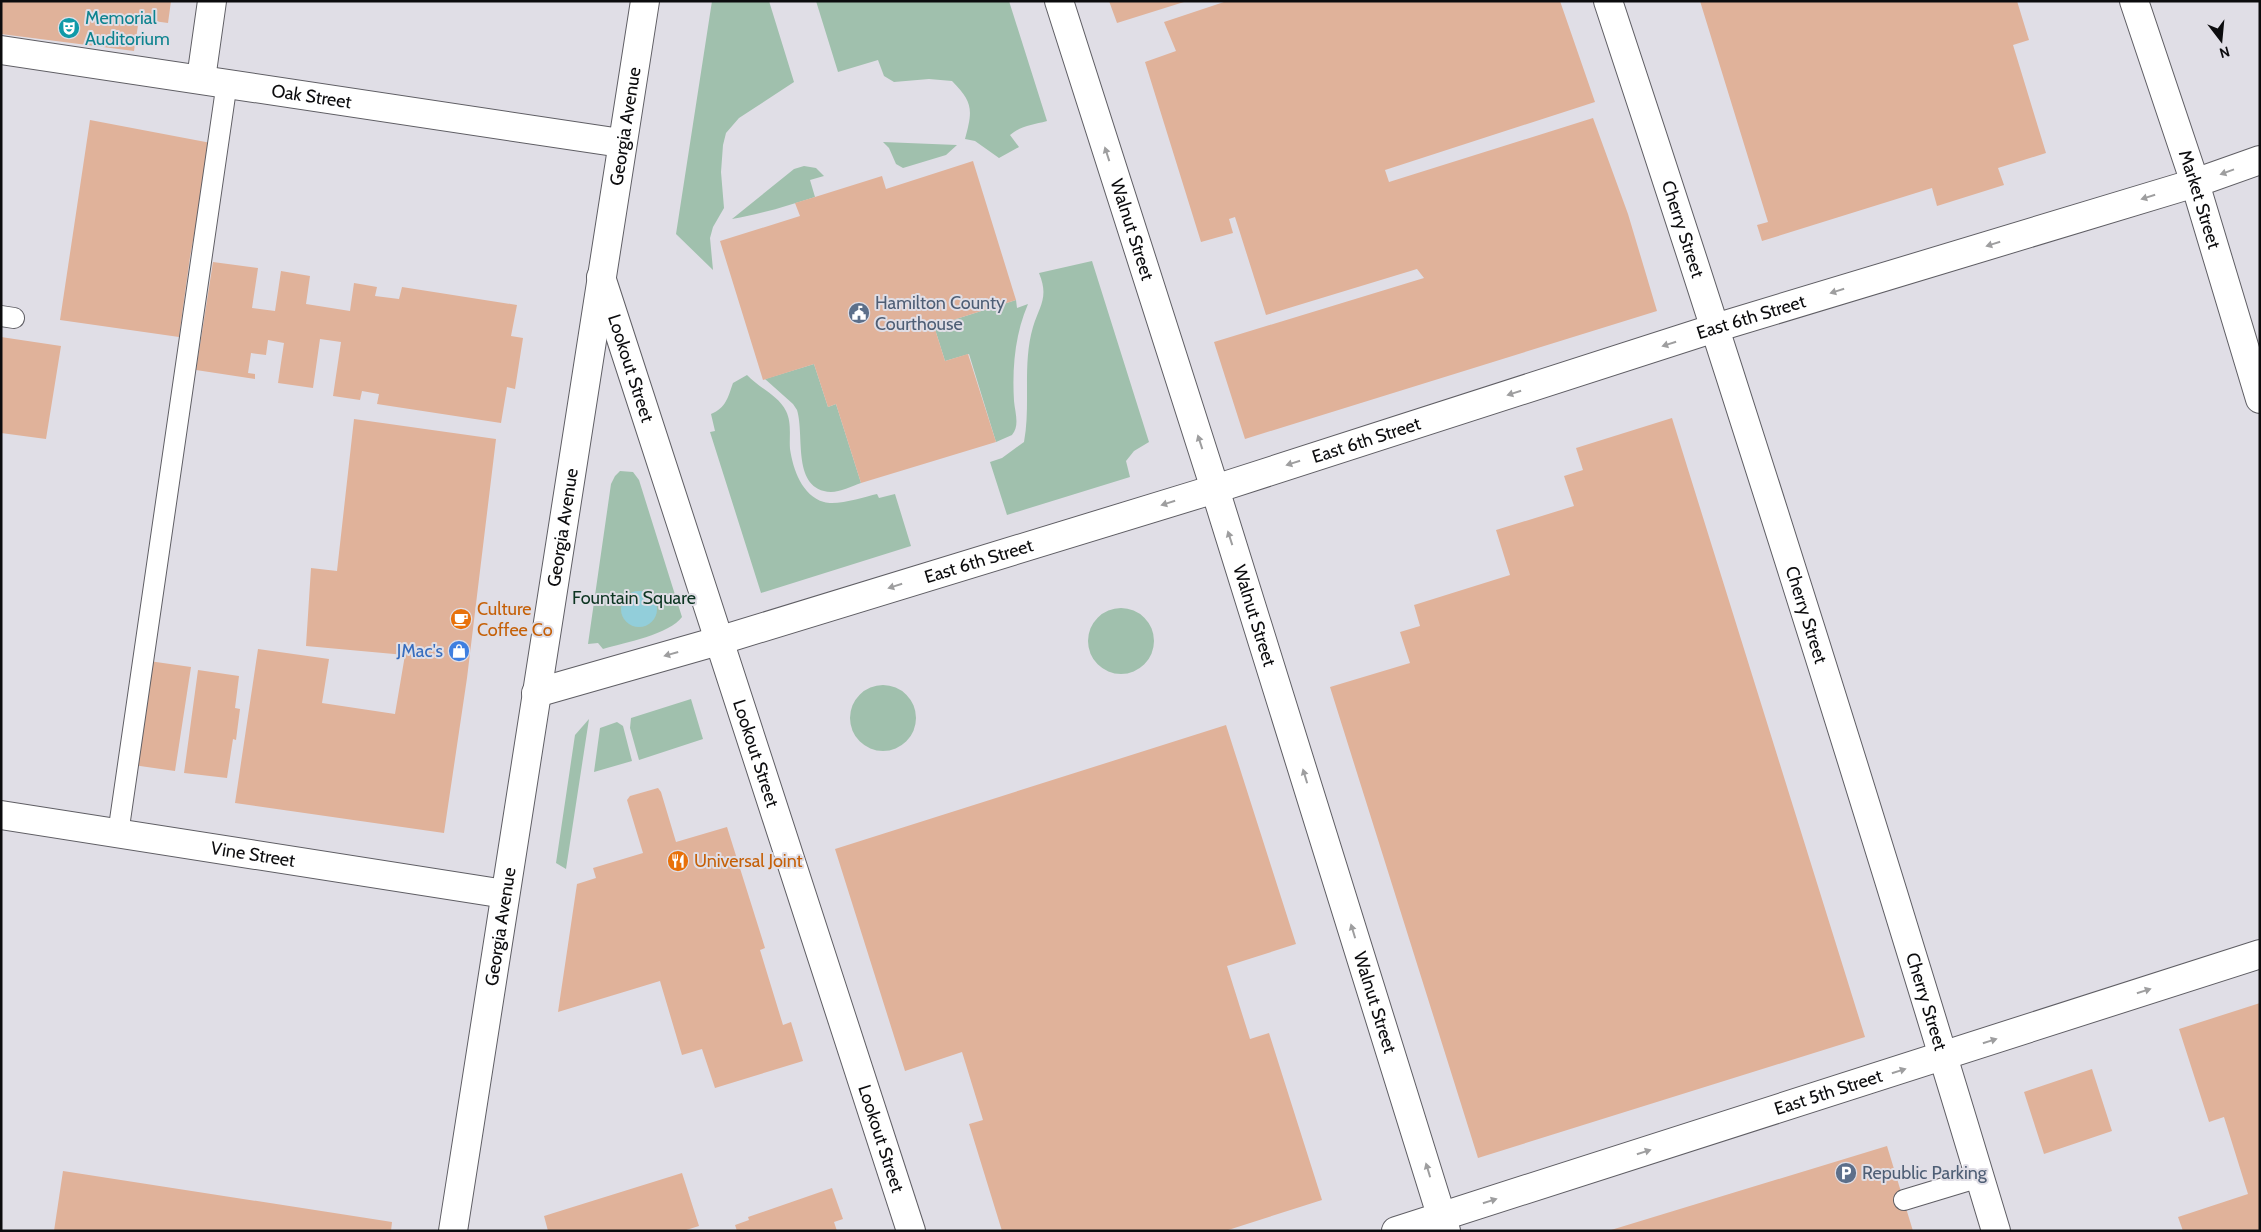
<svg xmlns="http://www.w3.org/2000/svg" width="2261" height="1232" font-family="Cabin,sans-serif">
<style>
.green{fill:#a0c0ad}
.water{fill:#92ceda}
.building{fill:#e0b29a}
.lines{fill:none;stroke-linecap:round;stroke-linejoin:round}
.lane-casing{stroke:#5f5e64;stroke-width:22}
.street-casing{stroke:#5f5e64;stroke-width:30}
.secondary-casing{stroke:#5f5e64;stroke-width:30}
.primary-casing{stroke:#5f5e64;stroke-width:30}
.lane{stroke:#fff;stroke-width:20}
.street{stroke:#fff;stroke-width:28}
.secondary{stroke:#fff;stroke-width:28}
.primary{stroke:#fff;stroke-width:28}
.oneway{fill:#9e9e9f}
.labels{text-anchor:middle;stroke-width:4;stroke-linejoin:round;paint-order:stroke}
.culture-label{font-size:18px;fill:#0d838f;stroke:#e0dee6;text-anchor:start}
.street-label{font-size:18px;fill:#0c0c0e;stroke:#e0dee6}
.service-label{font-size:18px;fill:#4e5e75;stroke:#e0dee6;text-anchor:start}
.park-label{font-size:18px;fill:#0d3522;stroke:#e0dee6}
.food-label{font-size:18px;fill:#c56008;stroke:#e0dee6;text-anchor:start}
.shop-label{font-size:18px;fill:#366cbe;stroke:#e0dee6;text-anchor:end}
</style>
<rect width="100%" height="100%" fill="#e0dee6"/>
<!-- green -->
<path class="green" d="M712,1H769L794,82L739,118L726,133L723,145L721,172L724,208L713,227L710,238L713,270L676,234Z
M816,1H1009L1047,121C1033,125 1022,125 1010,135L1019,147L999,158L975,141L965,139C973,110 973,102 952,81L929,79L894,82L884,76L878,60L838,72Z
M883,142L957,145L946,155L903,168L896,164L889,148Z
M804,166L816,168L824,176L810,180L815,197C787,206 761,214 732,219L794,169Z
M1092,261L1149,442L1134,451L1126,461L1130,477L1007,515L990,462L1002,458L1024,442C1031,405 1022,364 1033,327C1040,305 1049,297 1039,273Z
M1016,300L1017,308L1028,304C1015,334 1012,368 1014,401C1015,412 1020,426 1012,435L996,442L969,354L945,361L934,326Z
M814,364L828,407L836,404L861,483C852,486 840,492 831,492C791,490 805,436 797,410L793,404L765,379Z
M747,375C759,388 778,395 786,411C792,423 789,437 790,449C793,469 802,496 824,502C837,506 864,497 877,494L879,498L895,494L911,546L761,593L710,432L715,431L711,414C726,408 728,397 733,383Z
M620,471L633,472L639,480L682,617C670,634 624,643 603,649L598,643L588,644L611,484L615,476Z
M1088 641a33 33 0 1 1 66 0a33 33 0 1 1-66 0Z
M850 718a33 33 0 1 1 66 0a33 33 0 1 1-66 0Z
M691,699L703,739L639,760L630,728L631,718Z
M589,719L566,869L556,863L575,735Z
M617,722L623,726L632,761L594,772L600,728Z"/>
<!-- water -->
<path class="water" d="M621 609a18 18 0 1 1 36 0a18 18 0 1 1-36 0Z"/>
<!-- building -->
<path class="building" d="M1,1H171L168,23L139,19L134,51L1,34Z
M1109,1H1184V2L1117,23Z
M1227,1H1560L1595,102L1385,170L1389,182L1593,118L1628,214L1657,311L1245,439L1214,342L1424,278L1417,269L1266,315L1235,217L1229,219L1233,233L1201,242L1145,62L1176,51L1164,22Z
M1700,1H2017L2029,40L2013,45L2046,153L1998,168L2004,185L1937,206L1932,188L1762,241L1757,225L1768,222Z
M90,120L211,143L190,257L179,337L60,320Z
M973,161L1016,300L934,326L945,361L968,354L996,442L861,483L836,404L828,407L814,364L763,380L720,241L800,216L795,203L815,197L882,176L886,189Z
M213,262L258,268L252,308L275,311L281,271L310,276L306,304L350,311L354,283L377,287L375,296L399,299L402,287L517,305L511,336L523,338L515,389L507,387L501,423L377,404L379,394L362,391L360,400L333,396L341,342L320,339L313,388L278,383L284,343L268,340L266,355L251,353L248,373L255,374V379L196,370Z
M1,337L61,346L46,439L1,433Z
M1672,418L1865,1037L1478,1158L1330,687L1410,663L1400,632L1420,626L1414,605L1510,575L1496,530L1574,506L1564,476L1583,470L1576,448Z
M354,419L496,439L467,678L444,833L235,803L258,649L329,659L322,703L395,714L405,655L306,646L311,568L337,571Z
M149,661L191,667L175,771L133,765Z
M198,670L239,676L235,708L240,709L236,740L233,739L227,778L184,773Z
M1226,725L1296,944L1227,966L1250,1039L1269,1033L1322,1200L1225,1231H1002L969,1124L983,1120L962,1052L905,1071L835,849Z
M658,788L661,792L676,842L727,827L765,948L760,950L783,1025L791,1022L803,1061L715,1088L702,1049L682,1055L660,981L558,1012L577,884L596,878L593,868L643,853L627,800L630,796Z
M2260,1003V1231H2183L2178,1217L2248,1194L2224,1117L2209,1122L2179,1029Z
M2092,1069L2112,1131L2044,1154L2024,1092Z
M1887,1146L1913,1231H1611V1230Z
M63,1171L392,1222L391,1231H54Z
M682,1173L699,1226L683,1231H548L544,1216Z
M832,1188L843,1219L834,1222L837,1231H737L735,1225L749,1220L748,1217Z"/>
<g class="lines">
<!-- lane casing -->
<g class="lane-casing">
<path id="lane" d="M1,316L14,318
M118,834L227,82
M1904,1200L1980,1177"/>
</g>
<!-- street casing -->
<g class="street-casing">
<g id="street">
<path id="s1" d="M1059,1L1215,489L1446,1231"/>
<path id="s2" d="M1608,1C1743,409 1872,819 1996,1231"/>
<path id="s3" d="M1,50L621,143"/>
<path d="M201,79L212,1"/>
<path id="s4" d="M601,277L911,1231"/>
<path id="s5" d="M536,693L718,641L1215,489L1715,328L2195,183L2260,160"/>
<path id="s6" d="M1,815L505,894"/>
<path id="s7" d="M1396,1231L2260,954"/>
</g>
</g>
<!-- secondary casing -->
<g class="secondary-casing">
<g id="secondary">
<path id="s8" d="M2134,1L2195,183L2260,399"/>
</g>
</g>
<!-- primary casing -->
<g class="primary-casing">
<g id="primary">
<path id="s9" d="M453,1231L645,1"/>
</g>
</g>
<!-- lane -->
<use href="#lane" class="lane"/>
<!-- street -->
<use href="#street" class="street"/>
<!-- secondary -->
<use href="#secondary" class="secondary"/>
<!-- primary -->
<use href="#primary" class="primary"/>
</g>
<!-- one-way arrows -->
<defs><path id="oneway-solid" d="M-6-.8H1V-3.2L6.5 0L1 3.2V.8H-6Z" transform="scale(1.25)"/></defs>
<g class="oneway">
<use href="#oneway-solid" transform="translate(1107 154) rotate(-108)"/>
<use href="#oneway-solid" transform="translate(2227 172) rotate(160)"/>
<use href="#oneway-solid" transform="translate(2148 197) rotate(163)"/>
<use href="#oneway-solid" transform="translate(1993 244) rotate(163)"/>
<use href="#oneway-solid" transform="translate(1837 291) rotate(163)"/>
<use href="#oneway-solid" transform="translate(1669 344) rotate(162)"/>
<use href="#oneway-solid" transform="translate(1514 393) rotate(162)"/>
<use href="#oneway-solid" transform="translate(1200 442) rotate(-108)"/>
<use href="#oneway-solid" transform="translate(1293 463) rotate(162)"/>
<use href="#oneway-solid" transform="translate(1168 503) rotate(163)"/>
<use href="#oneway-solid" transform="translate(1230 538) rotate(-108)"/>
<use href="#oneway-solid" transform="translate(895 586) rotate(163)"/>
<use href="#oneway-solid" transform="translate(671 654) rotate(164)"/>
<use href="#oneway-solid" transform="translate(1305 776) rotate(-107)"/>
<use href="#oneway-solid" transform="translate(1353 931) rotate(-107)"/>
<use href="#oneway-solid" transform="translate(2144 991) rotate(-18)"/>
<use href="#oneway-solid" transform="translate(1990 1041) rotate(-18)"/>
<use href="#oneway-solid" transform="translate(1899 1071) rotate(-18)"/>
<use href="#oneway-solid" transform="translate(1644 1152) rotate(-18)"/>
<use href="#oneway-solid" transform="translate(1428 1170) rotate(-107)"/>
<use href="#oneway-solid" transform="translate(1490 1201) rotate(-18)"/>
</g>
<!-- icons -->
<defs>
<g id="theatre-disc" transform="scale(1.125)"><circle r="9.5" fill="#0f9aa8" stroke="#e0dee6"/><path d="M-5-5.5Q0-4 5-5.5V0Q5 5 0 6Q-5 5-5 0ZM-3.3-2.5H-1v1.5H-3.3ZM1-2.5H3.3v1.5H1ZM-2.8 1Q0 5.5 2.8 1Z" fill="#fff"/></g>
<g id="civic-disc" transform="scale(1.125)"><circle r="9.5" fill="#5c6f8a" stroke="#e0dee6"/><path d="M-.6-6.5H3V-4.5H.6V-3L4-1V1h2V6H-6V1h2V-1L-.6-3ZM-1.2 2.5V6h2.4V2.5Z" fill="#fff"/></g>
<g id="cafe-disc" transform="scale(1.125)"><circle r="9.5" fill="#e8710a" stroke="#e0dee6"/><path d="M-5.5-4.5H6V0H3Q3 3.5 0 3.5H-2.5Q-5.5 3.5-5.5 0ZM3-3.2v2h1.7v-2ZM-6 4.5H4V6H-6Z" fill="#fff"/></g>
<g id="shop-disc" transform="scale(1.125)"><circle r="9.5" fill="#3f7fe0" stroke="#e0dee6"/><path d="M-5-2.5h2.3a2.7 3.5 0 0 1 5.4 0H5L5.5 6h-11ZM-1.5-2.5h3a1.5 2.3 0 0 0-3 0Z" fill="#fff"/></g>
<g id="restaurant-disc" transform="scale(1.125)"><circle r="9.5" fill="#e8710a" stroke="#e0dee6"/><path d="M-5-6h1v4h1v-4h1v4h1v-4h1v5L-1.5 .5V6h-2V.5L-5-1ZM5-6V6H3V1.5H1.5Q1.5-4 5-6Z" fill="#fff"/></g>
<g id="parking-disc" transform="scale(1.125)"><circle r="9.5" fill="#5c6f8a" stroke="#e0dee6"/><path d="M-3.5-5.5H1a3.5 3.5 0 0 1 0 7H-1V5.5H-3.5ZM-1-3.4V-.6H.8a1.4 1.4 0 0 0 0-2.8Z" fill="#fff"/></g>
</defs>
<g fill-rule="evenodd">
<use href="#theatre-disc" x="69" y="28"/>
<use href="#civic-disc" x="859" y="313"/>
<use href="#cafe-disc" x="461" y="619"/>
<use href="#shop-disc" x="459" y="651"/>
<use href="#restaurant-disc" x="678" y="861"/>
<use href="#parking-disc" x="1846" y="1173"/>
</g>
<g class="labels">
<!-- culture labels -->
<g class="culture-label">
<text x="85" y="24">Memorial<tspan x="85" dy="21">Auditorium</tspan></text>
</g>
<!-- street labels -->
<g class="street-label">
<text dy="6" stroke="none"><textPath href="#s3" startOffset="314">Oak Street</textPath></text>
<text dy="6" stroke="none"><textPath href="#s9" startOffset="1118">Georgia Avenue</textPath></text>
<text dy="6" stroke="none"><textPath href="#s8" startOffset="209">Market Street</textPath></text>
<text dy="6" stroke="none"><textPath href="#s2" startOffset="240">Cherry Street</textPath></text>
<text dy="6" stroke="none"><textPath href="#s1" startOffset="240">Walnut Street</textPath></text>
<text dy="6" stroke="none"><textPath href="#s5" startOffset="1272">East 6th Street</textPath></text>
<text dy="6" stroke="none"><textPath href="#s4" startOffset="96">Lookout Street</textPath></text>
<text dy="6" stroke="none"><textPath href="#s5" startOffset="868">East 6th Street</textPath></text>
<text dy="6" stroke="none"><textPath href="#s9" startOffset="712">Georgia Avenue</textPath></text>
<text dy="6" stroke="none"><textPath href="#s5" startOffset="462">East 6th Street</textPath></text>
<text dy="6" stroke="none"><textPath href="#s1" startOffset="645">Walnut Street</textPath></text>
<text dy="6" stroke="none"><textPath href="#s2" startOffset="645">Cherry Street</textPath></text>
<text dy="6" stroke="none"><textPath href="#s4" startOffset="501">Lookout Street</textPath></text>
<text dy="6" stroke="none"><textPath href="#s6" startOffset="255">Vine Street</textPath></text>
<text dy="6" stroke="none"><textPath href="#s9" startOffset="308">Georgia Avenue</textPath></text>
<text dy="6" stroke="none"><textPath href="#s2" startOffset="1050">Cherry Street</textPath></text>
<text dy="6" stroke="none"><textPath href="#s1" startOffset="1050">Walnut Street</textPath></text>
<text dy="6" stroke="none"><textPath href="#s7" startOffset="454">East 5th Street</textPath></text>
<text dy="6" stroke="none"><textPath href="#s4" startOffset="906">Lookout Street</textPath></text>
</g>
<!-- service labels -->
<g class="service-label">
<text x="875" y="309">Hamilton County<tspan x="875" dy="21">Courthouse</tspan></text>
<text x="1862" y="1179">Republic Parking</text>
</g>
<!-- park labels -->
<g class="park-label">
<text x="634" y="604">Fountain Square</text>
</g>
<!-- food labels -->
<g class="food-label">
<text x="477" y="615">Culture<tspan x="477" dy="21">Coffee Co</tspan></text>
<text x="694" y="867">Universal Joint</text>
</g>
<!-- shop labels -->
<g class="shop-label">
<text x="443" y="657">JMac's</text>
</g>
</g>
<!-- border -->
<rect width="2261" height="1232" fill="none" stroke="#0c0c0e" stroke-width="5"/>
<!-- north arrow -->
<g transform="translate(2221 40) rotate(164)" stroke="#e0dee6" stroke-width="4" paint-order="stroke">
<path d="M0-4L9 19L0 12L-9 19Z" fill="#0c0c0e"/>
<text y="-8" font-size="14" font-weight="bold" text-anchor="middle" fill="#0c0c0e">N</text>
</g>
</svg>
